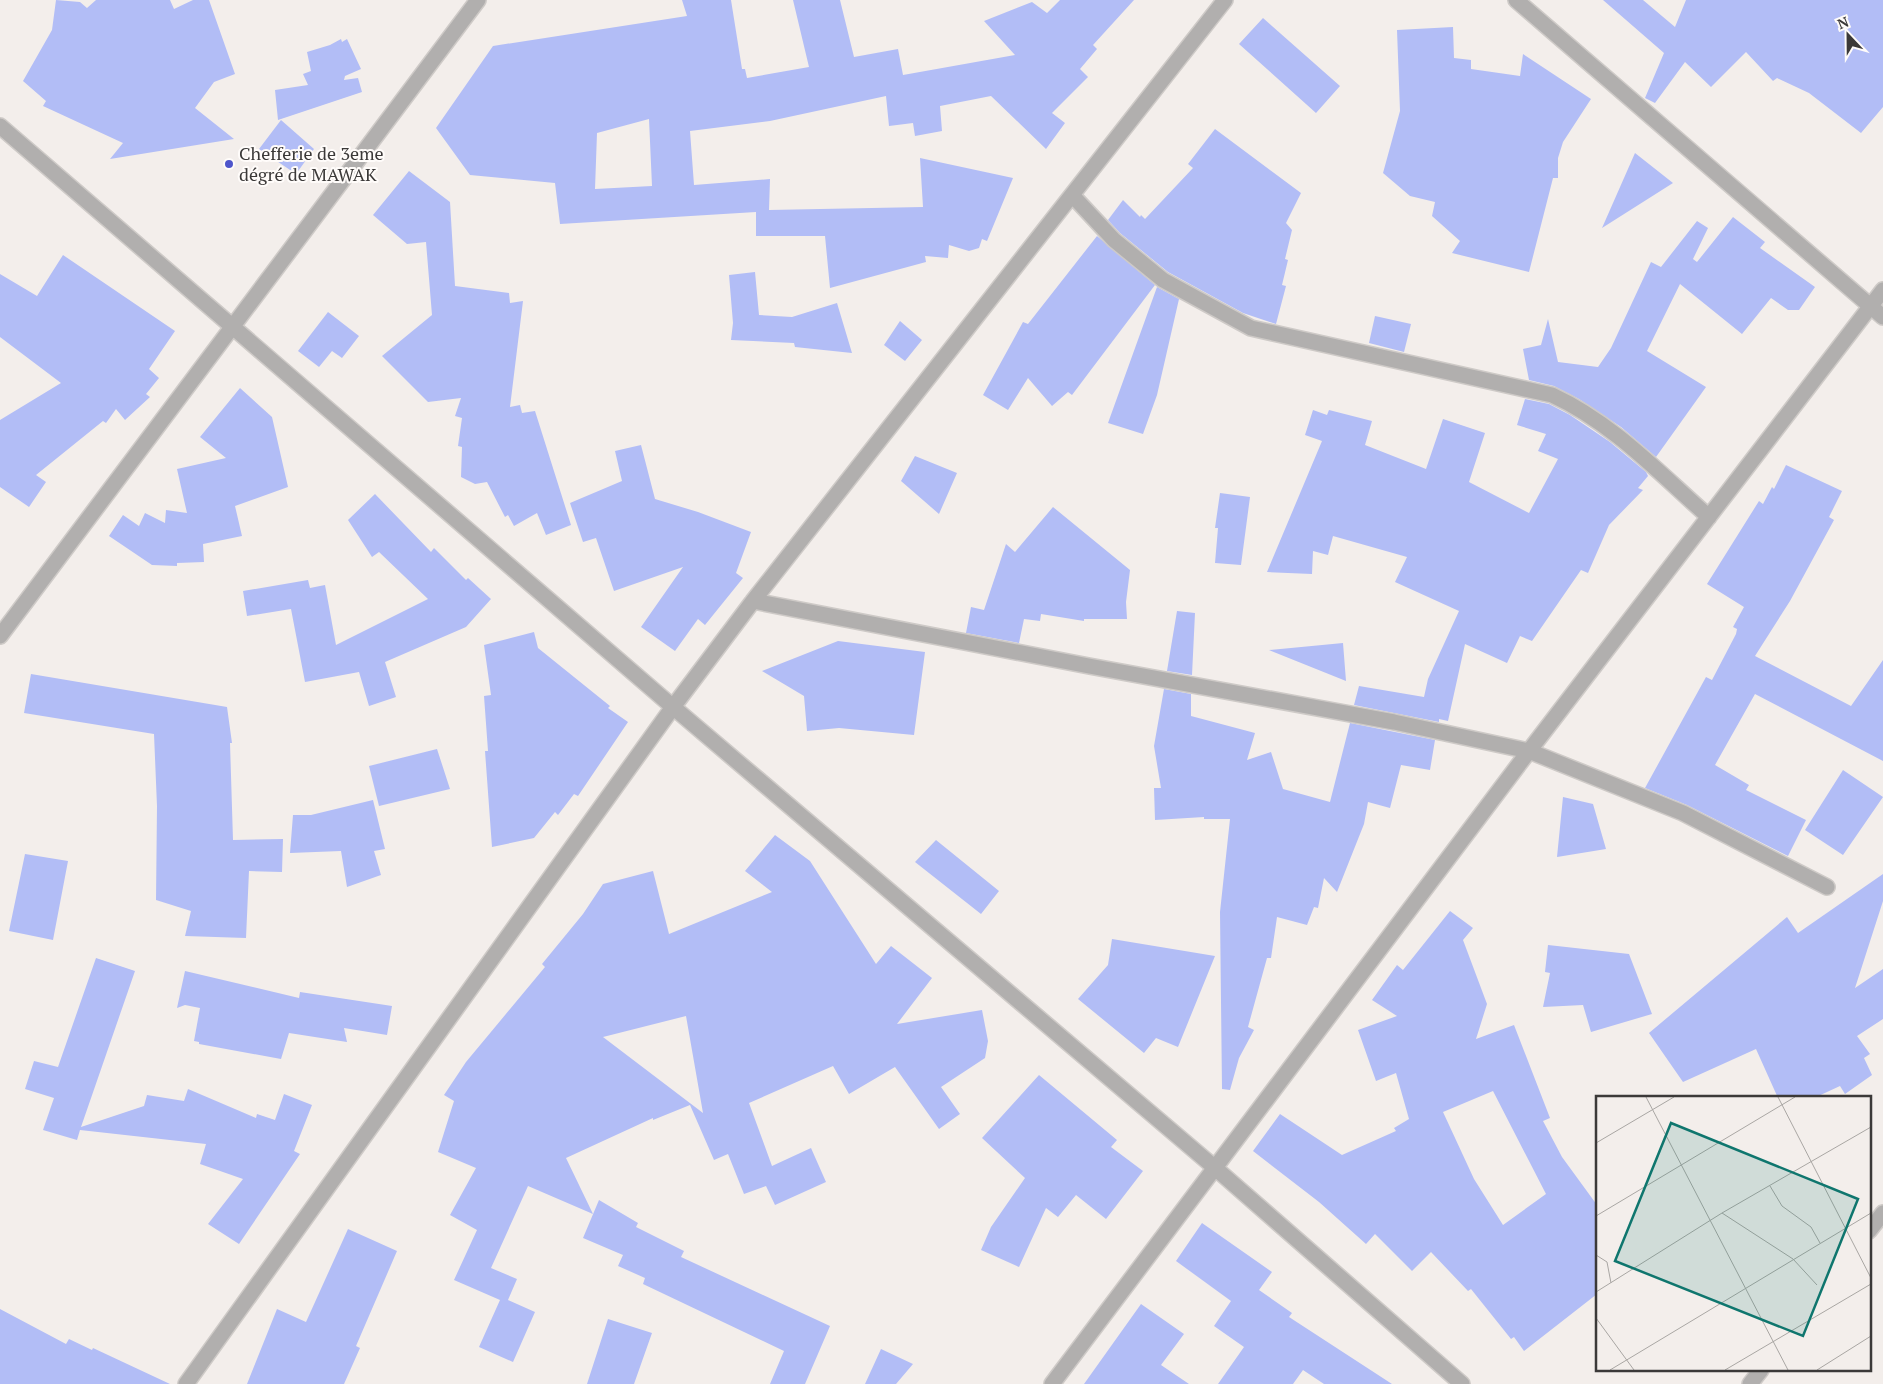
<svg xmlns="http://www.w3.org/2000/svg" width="1883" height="1384" font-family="'PT Serif',serif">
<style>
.building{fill:#b2bdf6;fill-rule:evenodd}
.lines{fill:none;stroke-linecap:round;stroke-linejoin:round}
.minor-casing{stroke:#cecac7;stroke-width:18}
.minor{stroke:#b1afae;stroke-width:15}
.poi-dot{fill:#4e55cb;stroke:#fffcfa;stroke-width:2}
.labels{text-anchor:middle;stroke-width:4;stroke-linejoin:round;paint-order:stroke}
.poi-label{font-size:18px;fill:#3b3938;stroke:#fffcfa;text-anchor:start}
.inset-road{fill:none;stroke:#a9a6a3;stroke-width:1}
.view{fill:#0f766e;fill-opacity:0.15;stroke:#0f766e;stroke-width:2.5}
.inset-edge{fill:none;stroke:#3b3938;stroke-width:2.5}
</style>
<rect width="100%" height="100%" fill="#f3eeeb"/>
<!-- building -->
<path class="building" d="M56,0L80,2L87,8L96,0H170L174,9L193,0H209L235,74L214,82L195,108L234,139L110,159L123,143L43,106L46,101L23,81L52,30Z
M682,0H731L742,69H745L747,78L809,67L793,0H840L854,57L898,49L903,75L1015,55L984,21L1032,2L1047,13L1060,0H1134L1093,45L1097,49L1080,69L1088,77L1052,113L1065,123L1046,149L991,96L940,106L942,131L915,136L913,123L889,126L886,96L770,121L690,131L694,185L770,179L769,210L923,207L920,158L1013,178L987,241L982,239L979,248L969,251L949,245L948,258L925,256L926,262L830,288L825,236H756V212L560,224L555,183L470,175L436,128L493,46L687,16ZM649,119L652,186L595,189L597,133Z
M1603,0H1643L1675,27L1686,0H1883V107L1861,133L1809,93L1777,78L1773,81L1746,52L1711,87L1685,62L1655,103L1645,98L1664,53Z
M1263,18L1340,86L1316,113L1239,44Z
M1453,27L1454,58L1471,60V69L1520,76L1523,54L1591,99L1563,142L1558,158V178H1553L1529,272L1452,253L1460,241L1432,216L1435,202L1410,196L1383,173L1400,111L1397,30Z
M341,39L342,42L347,39L361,69L345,76L344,80L358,78L362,92L278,120L275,90L308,85L303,74L311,71L307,52L330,45Z
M281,120L314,149L296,174L259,149Z
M1215,129L1301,193L1286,223L1292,230L1285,259L1288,260L1282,285L1286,286L1276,324L1243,313L1168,272L1120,233L1108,220L1123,200L1140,217L1141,215L1145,219L1193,168L1188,164Z
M1635,153L1673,183L1602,228Z
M409,171L450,202L455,286L509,293L510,303L523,301L510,407L520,405L522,413L535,411L571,525L546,535L537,513L514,526L508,515L505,517L487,482L475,484L461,477L462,447L458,446L462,418L455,416L461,398L428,402L382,356L432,315L426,242L407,244L373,215Z
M1733,217L1765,242L1760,248L1815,287L1799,310H1788L1771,298L1742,334L1680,284L1647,351L1706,387L1656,457L1621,427L1579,399L1554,386L1529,380L1523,349L1541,345L1548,319L1558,362L1598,367L1611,348L1651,262L1661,267L1697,221L1708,228L1693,259L1697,262Z
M1097,236L1155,285L1072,395L1068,392L1052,406L1028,378L1008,410L983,395L1023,322L1028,324Z
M63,255L175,331L149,369L159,378L146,394L150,397L125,420L116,409L106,423L103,421L36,475L46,482L29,507L0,487V420L61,383L0,337V274L37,296Z
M755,272L759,315L792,317L837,303L852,353L795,347L794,343L731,340L733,323L729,275Z
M1157,287L1179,299L1157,395L1143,434L1108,423Z
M328,312L359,336L342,358L332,351L319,367L298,351Z
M1375,316L1411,324L1404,352L1369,343Z
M900,321L922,340L905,361L884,345Z
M240,388L272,417L288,487L235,506L242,536L203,544L204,562L177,563V566L152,565L109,536L123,515L139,526L145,513L165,523L166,510L187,513L177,469L226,458L200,437Z
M1525,399L1549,404L1570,415L1610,442L1646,472L1648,476L1638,488L1643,490L1609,525L1588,573L1581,570L1532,641L1520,636L1507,663L1465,644L1448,721L1439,719V722L1354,705L1359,686L1424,697L1428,679L1459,611L1395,582L1407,557L1333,536L1328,555L1313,551L1312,574L1267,572L1322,441L1305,435L1313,410L1327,415L1329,410L1372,421L1365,445L1426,469L1443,419L1485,433L1469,482L1529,513L1558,459L1538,451L1546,434L1517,425Z
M641,445L655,499L698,512L751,532L736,573L743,578L705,625L698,619L675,651L641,627L683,567L614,591L596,538L583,542L570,503L622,481L615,451Z
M915,456L957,473L939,514L901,481Z
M1786,465L1842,491L1829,517L1834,520L1790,601L1755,656L1851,706L1883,660V761L1755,694L1715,765L1749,785L1746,790L1806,820L1788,856L1687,805L1645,788L1706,677L1712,680L1736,634L1737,629L1733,627L1744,607L1707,584L1759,501L1763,504L1772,487L1774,489Z
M1220,493L1250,497L1241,565L1215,563L1218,528H1215Z
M375,494L431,552L434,548L466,580L468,578L491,599L466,627L385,662L396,697L369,706L359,672L305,682L291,609L247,616L243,591L308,580L310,588L325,585L336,645L428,599L379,552L372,557L348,520Z
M1053,507L1130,570L1126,602L1127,619H1084V621L1041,614L1040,621L1024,619L1019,643L966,633L971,607L984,610L1006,544L1015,552Z
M1177,611L1195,613L1192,675L1167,671Z
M534,632L538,648L610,706L608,708L628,722L578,796L574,794L558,815L555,812L534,838L492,847L485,751H488L484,696L491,695L484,645Z
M838,641L925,652L914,735L839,728L807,731L804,696L762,671Z
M1343,643L1346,681L1269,650Z
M31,674L227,707L232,743H230L233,840L283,839L282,872L249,871L246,938L185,936L191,911L156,900L157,806L154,734L24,713Z
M1164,689L1191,694V716L1255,733L1247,760L1271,752L1283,789L1330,802L1350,723L1435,740L1430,770L1401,765L1390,808L1368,802L1364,824L1337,892L1324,878L1318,908L1314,907L1307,925L1277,917L1271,958H1267L1248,1027L1254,1030L1239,1058L1230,1090L1222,1089L1220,912L1230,819H1204V817L1155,820L1154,788H1161L1154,746Z
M437,749L450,789L379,806L369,766Z
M1843,770L1883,797L1843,855L1805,830Z
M1563,797L1593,804L1606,849L1557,857Z
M373,800L385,849L374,851L381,875L347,887L341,851L290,853L293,815H311Z
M775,835L810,861L876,964L891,946L932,978L897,1024L982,1010L988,1041L985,1058L941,1087L960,1114L939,1129L895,1067L849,1094L833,1066L749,1103L772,1166L811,1148L826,1182L775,1205L766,1186L744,1194L728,1154L714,1160L690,1105L653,1120V1118L566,1158L593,1214L528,1186L491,1268L517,1279L508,1300L535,1312L513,1362L479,1347L500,1300L454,1280L477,1230L450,1215L476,1168L438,1152L454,1101L444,1095L466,1062L545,967L542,964L583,914L603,884L653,871L669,934L772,892L745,871ZM686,1016L703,1113L603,1037Z
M936,840L999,891L981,914L915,862Z
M25,854L68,861L53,940L9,931Z
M1883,874V901L1855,988L1883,969V1019L1857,1036L1870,1054L1864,1058L1872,1075L1845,1094L1840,1086L1814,1098H1778L1756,1049L1683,1082L1649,1033L1787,917L1798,933Z
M1450,911L1473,928L1463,940L1487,1004L1476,1039L1514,1025L1550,1118L1543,1121L1562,1157L1597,1205V1294L1524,1351L1514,1337L1511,1339L1471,1289L1468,1291L1431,1252L1412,1271L1375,1234L1366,1244L1319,1202L1253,1151L1280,1114L1342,1155L1396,1131L1394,1128L1409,1119L1396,1073L1376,1081L1358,1030L1397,1016L1372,1000L1397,965L1403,970ZM1493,1091L1546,1194L1503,1225L1474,1179L1443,1112Z
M1112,939L1215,956L1178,1047L1156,1038L1144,1053L1078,999L1108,965Z
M1548,945L1629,954L1652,1014L1591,1032L1583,1005L1543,1007L1550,973L1545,972Z
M96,958L135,971L81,1127L144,1106L147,1095L184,1101L188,1089L256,1118L257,1114L275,1120L284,1094L312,1105L294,1151L300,1154L239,1244L208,1224L243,1179L200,1164L206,1144L80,1130L77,1140L43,1130L54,1098L25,1089L34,1061L58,1067Z
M185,971L299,998L300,992L392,1006L387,1035L344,1028L347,1042L289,1033L281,1059L199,1044V1042L194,1041L200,1008L185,1005L177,1008Z
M1039,1075L1117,1140L1111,1147L1143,1171L1106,1219L1076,1195L1058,1217L1046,1208L1019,1267L981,1250L991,1227L1025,1178L982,1138Z
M599,1200L638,1223L636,1227L684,1251L681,1257L830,1326L805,1384H770L784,1351L643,1284L645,1278L618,1266L623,1255L583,1238Z
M1202,1223L1272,1272L1259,1290L1292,1313L1289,1317L1392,1384H1324L1303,1370L1293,1384H1218L1244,1347L1214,1326L1231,1301L1176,1261Z
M348,1229L397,1251L356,1346L360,1348L344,1384H247L277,1309L306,1322Z
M1141,1304L1184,1334L1161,1365L1189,1384H1084Z
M0,1309L66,1344L69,1339L92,1350L93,1348L170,1384H0Z
M608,1319L652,1333L634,1384H587Z
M881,1349L913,1364L896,1384H865Z"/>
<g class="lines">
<!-- minor casing -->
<g class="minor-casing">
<path id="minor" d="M1516,0L1883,317
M0,126L673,707L1214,1167L1462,1384
M1072,195L1114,240L1163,280L1251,328L1552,395C1613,423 1660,474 1709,517
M753,601L1089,666L1394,722L1529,751L1683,813L1827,887
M0,636L478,0
M1869,1231L1883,1213
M186,1384L673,707L753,601L1225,0
M1052,1384L1529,751L1883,290
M1750,1384L1761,1370"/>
</g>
<!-- minor -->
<use href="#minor" class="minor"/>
</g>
<!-- markers -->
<circle class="poi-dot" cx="229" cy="164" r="5"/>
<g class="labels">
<!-- poi labels -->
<g class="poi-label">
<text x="239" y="160">Chefferie de 3eme<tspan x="239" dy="21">dégré de MAWAK</tspan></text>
</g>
</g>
<!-- overview -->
<g transform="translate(1596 1096)">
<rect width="275" height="275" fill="#f3eeeb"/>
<path class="inset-road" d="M50,1L192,274M182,1L275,182M0,47L78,1M174,90L186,110L215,131L224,147M126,117L197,163L221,189M0,120L199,1M0,159L11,166L15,187M0,196L126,117L275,31M0,222L38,274M14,274L275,117M129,274L275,188M221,274L275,240"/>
<path class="view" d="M75,27L262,103L207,240L19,165Z"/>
<rect width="275" height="275" class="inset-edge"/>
</g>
<!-- north arrow -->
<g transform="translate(1848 35) rotate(338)" stroke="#fffcfa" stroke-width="4" paint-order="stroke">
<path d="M0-4L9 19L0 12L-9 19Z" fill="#3b3938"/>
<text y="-8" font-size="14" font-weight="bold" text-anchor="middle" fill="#3b3938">N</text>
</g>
</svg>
